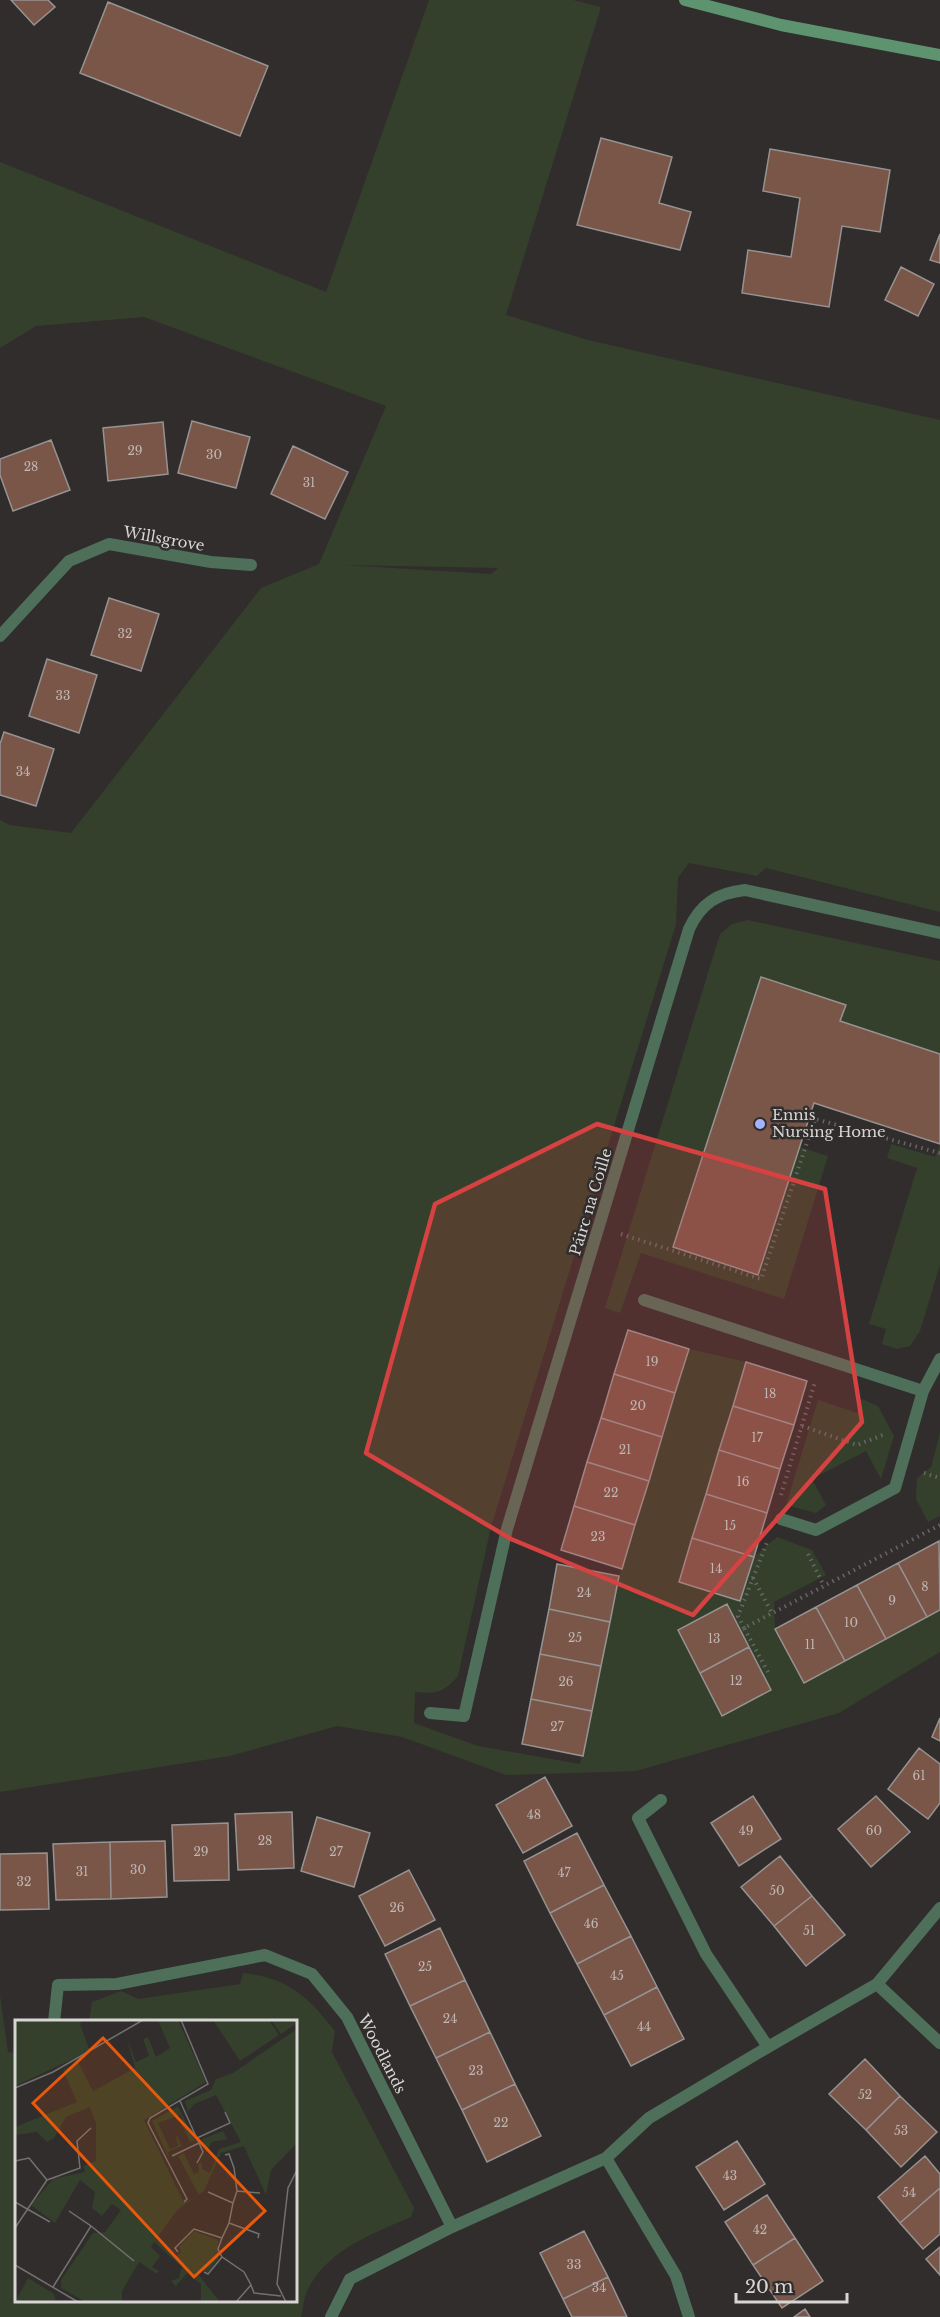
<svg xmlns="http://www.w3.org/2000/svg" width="940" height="2317" font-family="'Libre Baskerville',serif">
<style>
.green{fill:#34402b;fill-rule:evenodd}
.building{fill:#7a5649;stroke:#969392;stroke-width:1.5}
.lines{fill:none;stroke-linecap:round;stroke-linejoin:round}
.path{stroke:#686665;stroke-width:4;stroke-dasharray:1.5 4.5;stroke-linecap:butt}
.street{stroke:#4e6f59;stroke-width:12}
.secondary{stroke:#5e9370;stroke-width:12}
.marked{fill:#d64242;fill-opacity:0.2;stroke:#d64242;stroke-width:4.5;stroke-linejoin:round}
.poi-dot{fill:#a6b1fc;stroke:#302d2c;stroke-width:2}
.labels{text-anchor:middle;stroke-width:5;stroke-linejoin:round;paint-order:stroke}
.number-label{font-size:12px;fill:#c0b6b2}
.street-label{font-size:15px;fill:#d8d6d5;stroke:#302d2c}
.poi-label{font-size:15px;fill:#d8d6d5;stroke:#302d2c;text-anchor:start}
.inset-road{fill:none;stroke:#737170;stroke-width:1.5}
.view{fill:#e8590c;fill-opacity:0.15;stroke:#e8590c;stroke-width:3}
.inset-edge{fill:none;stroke:#d8d6d5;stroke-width:3}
</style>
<rect width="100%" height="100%" fill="#302d2c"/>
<!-- green -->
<path class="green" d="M429,0H573L601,7L506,315L588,340L940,420V912L766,868L757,876L689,863L678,878L676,924L491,1527L458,1676C443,1693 437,1694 415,1692L414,1723L478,1746L580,1764L619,1576L689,1349L746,1362L679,1582L740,1601L754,1557L777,1537L812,1550L826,1575L774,1602L775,1629L804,1683L940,1610V1652L839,1713L636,1771L506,1775L402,1737L337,1726L230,1756L0,1792V820L10,825L71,833L261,588L319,564L386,406L144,317L36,326L0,348V162L326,292ZM344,565L497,568H498L491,574ZM727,1605L771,1690L723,1715L678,1630Z
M748,920L940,961V1054L840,1021L846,1005L761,977L673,1247L758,1275L800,1147L828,1156L784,1299L641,1253L620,1313L605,1308L720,934L732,924Z
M891,1144L935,1157L940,1144V1265L920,1331L910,1346L897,1349L882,1344L886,1329L869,1324L917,1168L887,1158Z
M862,1399L878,1406L894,1436L881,1479L866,1451L812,1479L826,1505L816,1513L786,1505L818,1400L857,1413Z
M940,1433V1516L928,1522L916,1499L917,1478L931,1467Z
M243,1973C287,1977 309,1997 335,2031L332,2052L414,2208L411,2217C372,2234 329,2249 308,2289C304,2297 303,2308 301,2317H0V1995L8,2052L16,2053V2300H296V2022L89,2021L92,2002L121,1991L138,1999L240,1984Z"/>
<!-- building -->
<path class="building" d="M11,0H48L55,7L34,25Z
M108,2L268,66L240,136L80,73Z
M601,138L672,157L659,203L691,212L680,250L577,225Z
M770,149L890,170L880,232L842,226L829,307L742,293L748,250L791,257L800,198L763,191Z
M940,234V263L930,260Z
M901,267L934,284L918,316L885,300Z
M192,421L250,437L236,488L178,473Z
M163,422L168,474L108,481L103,428Z
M51,440L70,490L13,511L0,475V459Z
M293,446L348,472L325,519L271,494Z
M109,598L159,614L141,671L91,655Z
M47,659L97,675L79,733L29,716Z
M4,732L54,749L36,806L0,795V744Z
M761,977L846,1005L840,1021L940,1054V1144L814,1103L758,1275L673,1247Z
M628,1330L689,1349L675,1393L614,1374Z
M746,1362L807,1381L794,1425L733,1406Z
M614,1374L675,1393L662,1437L601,1418Z
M733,1406L794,1425L780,1469L719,1450Z
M601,1418L662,1437L649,1481L587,1462Z
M719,1450L780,1469L767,1513L706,1494Z
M587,1462L649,1481L635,1525L574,1506Z
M706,1494L767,1513L754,1557L692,1538Z
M574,1506L635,1525L622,1569L561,1550Z
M692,1538L754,1557L740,1601L679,1582Z
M939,1541L940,1610L927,1617L898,1563Z
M898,1563L927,1617L886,1639L857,1585Z
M557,1564L619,1576L610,1622L549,1609Z
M857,1585L886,1639L845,1661L816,1607Z
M727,1604L749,1647L700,1673L678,1630Z
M816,1607L845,1661L804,1683L775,1629Z
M549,1609L610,1622L601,1666L540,1654Z
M749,1647L771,1690L722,1716L700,1673Z
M540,1654L601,1666L592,1711L531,1699Z
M531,1699L592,1711L583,1756L522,1744Z
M940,1718V1741L932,1737Z
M919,1748L940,1764V1803L928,1819L888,1789Z
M545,1777L572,1826L523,1853L496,1805Z
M753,1796L781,1839L739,1866L711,1823Z
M876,1796L910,1832L871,1867L838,1829Z
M292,1812L294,1868L238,1870L235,1814Z
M317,1817L370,1833L354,1887L301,1871Z
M228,1823L229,1880L174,1881L172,1825Z
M577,1833L604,1885L550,1913L524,1861Z
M165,1841L167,1897L111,1899L110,1842Z
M110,1842L111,1899L56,1900L53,1844Z
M47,1853L49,1909L0,1910V1854Z
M780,1856L812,1896L774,1926L741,1887Z
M409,1870L435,1920L385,1946L359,1896Z
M604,1885L631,1936L577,1964L550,1913Z
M812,1896L845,1935L806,1966L774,1926Z
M440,1928L465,1980L410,2006L385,1954Z
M631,1936L657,1987L604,2015L577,1964Z
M465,1980L490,2032L436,2058L410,2006Z
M657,1987L684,2039L631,2066L604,2015Z
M490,2032L515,2084L462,2110L436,2058Z
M865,2059L900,2096L866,2130L829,2094Z
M515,2084L541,2136L487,2162L462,2110Z
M900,2096L937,2132L901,2167L866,2130Z
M737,2141L765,2184L724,2210L696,2167Z
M925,2156L940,2174V2188L900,2223L878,2197Z
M940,2188V2234L923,2249L900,2223Z
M767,2195L795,2238L753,2265L725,2222Z
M584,2231L608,2277L563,2299L540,2253Z
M795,2238L823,2281L782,2308L753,2265Z
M940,2247V2275L926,2259Z
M608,2277L627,2317H572L563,2299Z
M805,2309L810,2317H794Z"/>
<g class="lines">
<!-- path -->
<path class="path" d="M621,1234L761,1279L815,1119L940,1153
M802,1426L857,1445L883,1435
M924,1473L940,1478
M781,1495L815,1382
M808,1554L824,1586
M753,1578L772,1613
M744,1628L738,1616L768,1540
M768,1672L744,1628L940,1525"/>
<!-- street -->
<path class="street" d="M0,636L69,561L109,544L211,562L251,565
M644,1300L923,1391
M781,1519L816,1530L895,1488L923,1391L940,1359
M430,1713L464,1716L507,1529L689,929C701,903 718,893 745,890L940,933
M877,1984L940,2043
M54,2022L58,1985L117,1984L265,1955L312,1974L347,2017L452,2227L350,2279L331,2317
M768,2047L877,1984L940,1908
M606,2158L649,2118L768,2047L706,1954L638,1818L661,1800
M452,2227L606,2158L676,2276L689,2317"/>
<!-- secondary -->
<path class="secondary" d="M685,0L781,25L940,55"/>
</g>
<!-- marked area -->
<path class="marked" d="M597,1124L825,1189L862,1422L693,1615L511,1539L366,1453L435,1204Z"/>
<!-- markers -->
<circle class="poi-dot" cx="760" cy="1124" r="6"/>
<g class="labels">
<!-- number labels -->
<g class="number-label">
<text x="135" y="455">29</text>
<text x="214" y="459">30</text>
<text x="31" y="471">28</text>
<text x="309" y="487">31</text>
<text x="125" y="638">32</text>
<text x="63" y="700">33</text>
<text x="23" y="776">34</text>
<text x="652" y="1366">19</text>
<text x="770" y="1398">18</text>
<text x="638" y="1410">20</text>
<text x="757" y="1442">17</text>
<text x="625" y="1454">21</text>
<text x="743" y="1486">16</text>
<text x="611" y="1497">22</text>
<text x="730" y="1530">15</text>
<text x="598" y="1541">23</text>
<text x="716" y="1573">14</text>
<text x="925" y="1591">8</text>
<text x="584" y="1597">24</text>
<text x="892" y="1605">9</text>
<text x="851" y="1627">10</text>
<text x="575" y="1642">25</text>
<text x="714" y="1643">13</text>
<text x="810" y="1649">11</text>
<text x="736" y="1685">12</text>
<text x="566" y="1686">26</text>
<text x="557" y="1731">27</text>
<text x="919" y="1780">61</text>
<text x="534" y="1819">48</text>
<text x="746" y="1835">49</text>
<text x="874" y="1835">60</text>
<text x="265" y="1845">28</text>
<text x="201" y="1856">29</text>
<text x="336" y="1856">27</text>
<text x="138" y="1874">30</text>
<text x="82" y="1876">31</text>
<text x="564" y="1877">47</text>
<text x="24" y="1886">32</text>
<text x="777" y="1895">50</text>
<text x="397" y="1912">26</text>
<text x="591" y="1928">46</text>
<text x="809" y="1935">51</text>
<text x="425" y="1971">25</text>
<text x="617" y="1980">45</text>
<text x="450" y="2023">24</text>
<text x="644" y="2031">44</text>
<text x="476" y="2075">23</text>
<text x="865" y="2099">52</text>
<text x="501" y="2127">22</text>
<text x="901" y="2135">53</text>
<text x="730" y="2180">43</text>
<text x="909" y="2197">54</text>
<text x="760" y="2234">42</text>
<text x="574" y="2269">33</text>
<text x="599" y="2292">34</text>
</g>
<!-- street labels -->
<g class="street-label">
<text transform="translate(164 539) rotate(10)" y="5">Willsgrove</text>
<text transform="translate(591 1202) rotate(-73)" y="5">Páirc na Coille</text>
<text transform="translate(382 2054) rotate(63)" y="5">Woodlands</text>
</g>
<!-- poi labels -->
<g class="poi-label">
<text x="772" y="1120">Ennis<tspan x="772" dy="17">Nursing Home</tspan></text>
</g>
</g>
<!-- overview -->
<g transform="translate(15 2020)">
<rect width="282" height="282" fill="#302d2c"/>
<path d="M0,0H68L65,4L75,31L0,66ZM143,0H163L191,62L129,100L169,183L184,175L163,136L169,133L179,154L184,152L183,144L187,143V149L195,153L204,129L226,122L201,75L179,84L173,92L170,81L196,70L201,59L218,53L282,9V123L256,150L251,175L229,126L206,133L189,171L163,189L141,219L161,236L166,232L164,227L179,211L203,220V239L193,252L188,250L183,254L205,282H186V264L172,253L161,266L156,261L164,258L167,247L139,222L136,227L145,236L137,247L144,251L142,254L124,242L107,271V282H71L46,268V260L78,213L90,212L106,190L97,184L87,196L77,188L80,172L65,160L40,203L16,185L38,159L70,152L68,146L81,141V103L75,87L51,97L39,118L32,122L22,112L0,115V107L62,82L48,50L63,42L78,71L120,48L112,18L121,42L134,36L128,19L133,17L141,37L155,28ZM198,0H254L264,15L225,41ZM256,0H282V3L266,14ZM163,86L180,121L175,122L168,107L165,108L169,103L165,95L143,103L155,129L163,126L160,112L167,126L153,132L154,139L137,101ZM208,111L212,119L197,122L191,132L187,119ZM13,258L39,274L41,282H0Z" fill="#34402b"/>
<path class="inset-road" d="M166,0L193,64L135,98L133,103L172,179L169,182M0,68L38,52L128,0M165,81L188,132L182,143M182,118L215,103L210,92M210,135L214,134L219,148L222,171L218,183M157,136L184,123M0,141L14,138L32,160L65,148L62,121L76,108M222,171L245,173M193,172L218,183L214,203M0,182L35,202M76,206L119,241M0,208L32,160M207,218L214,203L244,214L243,218M163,232L160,228L179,209L207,218L203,229L207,237M0,245L63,282M189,252L193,254L207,237L229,252L236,265L221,282M236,265L239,273L266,276M38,267L76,206L54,191M271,282L262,264L273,168L282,150"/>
<path class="view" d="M88,18L250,191L179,257L18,83Z"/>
<rect width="282" height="282" class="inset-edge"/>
</g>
<!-- scale -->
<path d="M736 2293v9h111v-9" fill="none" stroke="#d8d6d5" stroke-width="3"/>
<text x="745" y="2293" font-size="18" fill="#d8d6d5" stroke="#302d2c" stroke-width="4.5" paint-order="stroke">20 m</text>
</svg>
